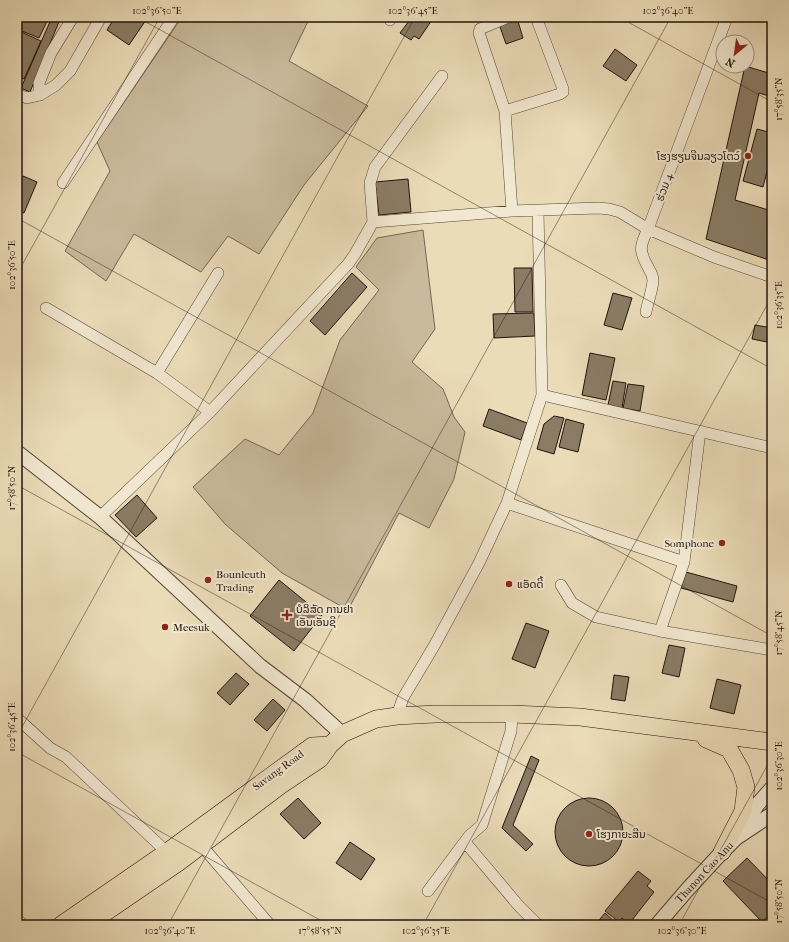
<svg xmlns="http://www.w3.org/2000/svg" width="789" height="942" font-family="'IM FELL French Canon','Noto Sans Lao',serif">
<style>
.green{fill:#c9ba9b;stroke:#756654}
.building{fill:#8a7c65;stroke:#21130c}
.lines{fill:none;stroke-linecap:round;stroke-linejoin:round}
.minor-casing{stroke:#544537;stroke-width:12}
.tertiary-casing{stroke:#544537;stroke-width:16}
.primary-casing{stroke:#21130c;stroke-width:18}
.minor{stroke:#f2e8d1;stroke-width:11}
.tertiary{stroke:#f2e8d1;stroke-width:14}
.primary{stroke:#ebdcb8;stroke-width:17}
.ticks{fill:none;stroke:#21130c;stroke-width:1;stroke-opacity:0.45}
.poi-dot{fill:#8f2418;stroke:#f2e8d1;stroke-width:1.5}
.labels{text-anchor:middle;stroke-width:4;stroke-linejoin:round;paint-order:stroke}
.poi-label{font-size:11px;fill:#21130c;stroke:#f2e8d1;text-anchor:start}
.street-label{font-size:11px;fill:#21130c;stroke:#f2e8d1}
.neatline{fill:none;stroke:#21130c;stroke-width:1.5}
.ticks-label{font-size:10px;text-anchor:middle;fill:#21130c}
</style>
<rect width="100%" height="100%" fill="#ebdcb8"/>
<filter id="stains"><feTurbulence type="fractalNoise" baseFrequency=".005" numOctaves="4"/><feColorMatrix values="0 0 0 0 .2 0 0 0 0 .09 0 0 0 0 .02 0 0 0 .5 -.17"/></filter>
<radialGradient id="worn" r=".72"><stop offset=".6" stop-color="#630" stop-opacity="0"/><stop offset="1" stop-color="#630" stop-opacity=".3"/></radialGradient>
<!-- green -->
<path class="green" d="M182,17H310L289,61L368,106L304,185L259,254L228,236L201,272L134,234L106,281L65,251L110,171L97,142Z
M423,230L435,329L412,362L443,389L454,417L465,432L454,479L429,528L399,513L348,610L282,573L225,524L193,487L245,439L279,455L313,413L340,340L379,290L356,267L377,238Z"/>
<!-- building -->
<path class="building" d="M17,17H49L39,38L17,29Z
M52,17H61L30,92L21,88Z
M115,17H148L129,45L107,30Z
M412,17H434L419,39L414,36L411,40L400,33Z
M517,18L523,38L506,44L499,24Z
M17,30L41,41L24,79L17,76Z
M615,49L637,65L626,81L603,66Z
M745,66L772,74V97L759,93L735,200L772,211V261L706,239Z
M757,129L772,133V152L763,187L743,181Z
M23,176L37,182L24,213L17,210V191Z
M408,179L411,212L379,215L375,182Z
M514,268H532L533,312H515Z
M352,273L367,287L325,335L310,321Z
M613,293L632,298L622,330L604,325Z
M534,313L535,336L494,338L493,314Z
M755,325L772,328V343L752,339Z
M590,353L615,358L606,400L582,395Z
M613,381L626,383L622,408L608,405Z
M628,384L644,386L640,411L623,408Z
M489,409L527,423L521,440L483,426Z
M554,416L564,418L554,454L537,449L544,424Z
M566,419L584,424L578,452L559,447Z
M137,495L157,518L136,537L115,515Z
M686,572L737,586L733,602L681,588Z
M279,580L322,615L294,651L250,616Z
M526,623L549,631L535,668L512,659Z
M669,645L685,648L679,677L662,673Z
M236,673L249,684L230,705L217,693Z
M614,675L629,677L625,701L611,699Z
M717,679L741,685L734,714L710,708Z
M273,699L285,710L267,731L254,720Z
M531,756L539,760L513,825L533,844L526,851L502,828Z
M555 832a34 34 0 1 1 68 0a34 34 0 1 1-68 0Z
M298,798L321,823L304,839L280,814Z
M350,842L375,859L361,880L336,863Z
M747,858L772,884V912L762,922L723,881Z
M638,871L651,881L647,886L654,892L629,924L622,918L619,922L605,911Z
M605,913L617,924L616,925H595Z"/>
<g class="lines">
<!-- minor casing -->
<g class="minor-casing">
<path id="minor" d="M508,17L480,29L479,33L505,111L512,211
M390,20L392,17
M17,94L27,98L40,95L56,85L70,71L101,17
M40,95L39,83L51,53L73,17
M505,111L560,94L563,92V89L536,17
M63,183L174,17
M373,222L370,183L375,167L442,76
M46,308L157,373L210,412
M646,312C648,302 652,291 653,281C653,276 651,272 649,269C639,251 639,247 648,229L727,17
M157,373L218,273
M542,395L772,448
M507,503L684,562
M100,517L210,412L348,264L355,254L373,222L512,211L598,208L609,209L620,212L648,229L714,257L772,277
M561,585L572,603L596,617L660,631L772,650
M660,631L684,562L700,431
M397,716L403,698L434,646L479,563L507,503L542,395L538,211
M17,718L50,748L66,757L171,856
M465,842L519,906L538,925
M201,845L270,925
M428,891L469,836L482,825L511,731L512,714
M17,919L23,925"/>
</g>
<!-- tertiary casing -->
<g class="tertiary-casing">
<path id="tertiary" d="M17,452L100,517L260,666L305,700L342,734
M740,833L757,805L772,788
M657,925L687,890L722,852L736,838L772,814"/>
</g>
<!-- primary casing -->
<g class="primary-casing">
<path id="primary" d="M706,739L729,749L741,770L746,787L743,811L722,852
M61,925L167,852L312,746L330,745
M87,925L179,862L281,785L320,759L330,745L342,734L376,719L397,716L435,714H512L580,717L772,742"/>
</g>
<!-- minor -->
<use href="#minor" class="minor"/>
<!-- tertiary -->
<use href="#tertiary" class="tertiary"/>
<!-- primary -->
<use href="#primary" class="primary"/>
</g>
<!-- ticks -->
<path class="ticks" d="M137,17L772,369M619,17L772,102M17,218L772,636M17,274L160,17M17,485L772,903M17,736L415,17M17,752L329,925M168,925L671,17M423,925L772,296M679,925L772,757"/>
<!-- markers -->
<g class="poi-dot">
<circle cx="748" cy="156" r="4"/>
<circle cx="722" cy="543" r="4"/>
<circle cx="208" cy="580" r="4"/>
<circle cx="509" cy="584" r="4"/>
<path d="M285 609h4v4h4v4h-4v4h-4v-4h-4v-4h4z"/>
<circle cx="165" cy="627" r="4"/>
<circle cx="589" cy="834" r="4"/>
</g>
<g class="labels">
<!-- poi labels -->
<g class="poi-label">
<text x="740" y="160" text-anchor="end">ໂຮງຮຽນຈີນລຽວໂຕວ໌</text>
<text x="714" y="547" text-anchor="end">Somphone</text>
<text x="216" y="578">Bounleuth<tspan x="216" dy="13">Trading</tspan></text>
<text x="517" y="588">ແອັດດີ້</text>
<text x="296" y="613">ບໍລິສັດ ການຢາ<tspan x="296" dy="13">ເອັນເອັນຊີ</tspan></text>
<text x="173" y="631">Meesuk</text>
<text x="597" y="838">ໂຮງກາຍະສີນ</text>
</g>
<!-- street labels -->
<g class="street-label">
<text transform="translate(664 187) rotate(-70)" y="4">ຮ່ວມ 4</text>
<text transform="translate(278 770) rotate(-36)" y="4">Savang Road</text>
<text transform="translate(704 872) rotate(-47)" y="4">Thanon Cao Anu</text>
</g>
</g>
<!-- margin -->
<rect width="789" height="942" fill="none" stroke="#ebdcb8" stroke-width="44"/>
<!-- north arrow -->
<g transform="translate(735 54) rotate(209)"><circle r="19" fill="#f2e8d1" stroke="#9e9382"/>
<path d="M0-3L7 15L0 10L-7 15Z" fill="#8f2418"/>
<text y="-6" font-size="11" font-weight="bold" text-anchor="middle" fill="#21130c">N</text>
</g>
<rect x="22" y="22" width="745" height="898" class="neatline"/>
<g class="ticks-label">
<text x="157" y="14">102°36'50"E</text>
<text x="413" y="14">102°36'45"E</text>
<text x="668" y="14">102°36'40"E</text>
<text transform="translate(778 99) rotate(-90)" y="4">17°58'35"N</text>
<text transform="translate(11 265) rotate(-90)" y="4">102°36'50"E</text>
<text transform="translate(778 305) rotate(-90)" y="4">102°36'35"E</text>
<text transform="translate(11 488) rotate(-90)" y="4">17°58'50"N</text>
<text transform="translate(778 633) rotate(-90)" y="4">17°58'45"N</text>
<text transform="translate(11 727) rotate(-90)" y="4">102°36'45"E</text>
<text transform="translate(778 766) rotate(-90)" y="4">102°36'30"E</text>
<text transform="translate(778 901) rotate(-90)" y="4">17°58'50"N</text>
<text x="170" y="934">102°36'40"E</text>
<text x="320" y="934">17°58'55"N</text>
<text x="426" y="934">102°36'35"E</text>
<text x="682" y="934">102°36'30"E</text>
</g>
<rect width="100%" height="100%" filter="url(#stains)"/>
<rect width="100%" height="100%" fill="url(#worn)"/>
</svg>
